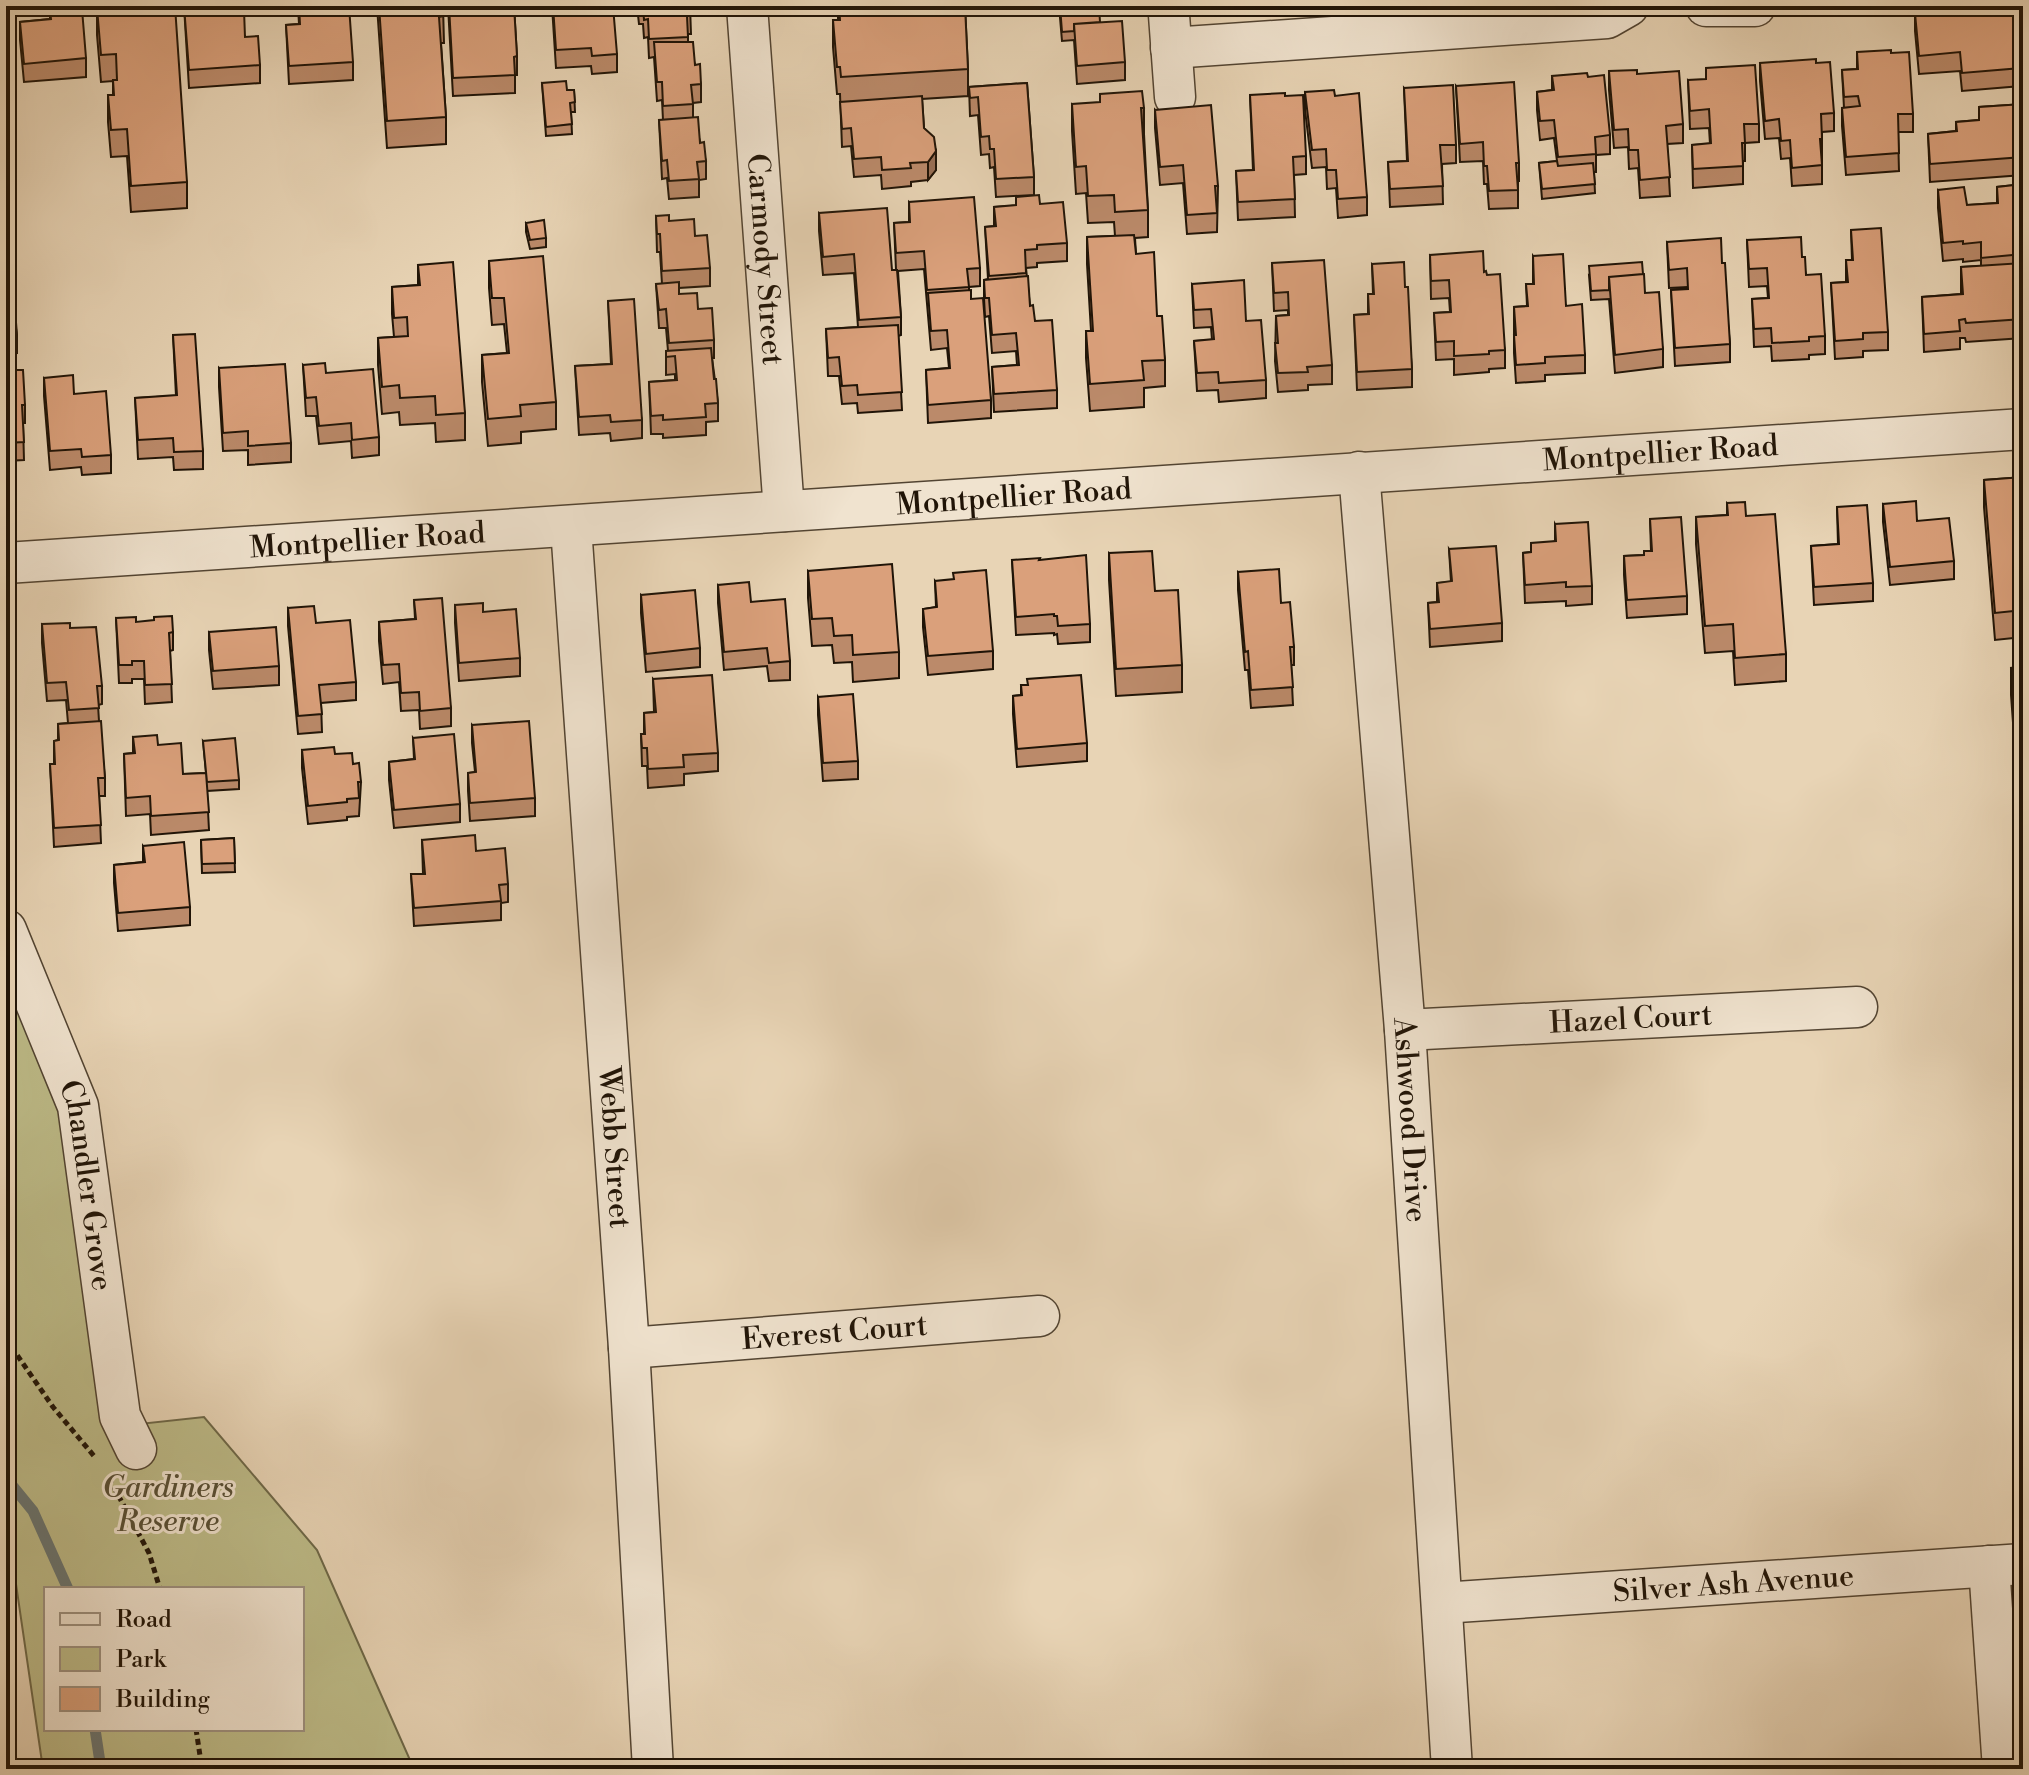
<svg xmlns="http://www.w3.org/2000/svg" width="2029" height="1775" font-family="'Libre Bodoni',serif">
<style>
.green{fill:#bdbb88;stroke:#6e6848;stroke-width:2;fill-rule:evenodd}
.lines{fill:none;stroke-linecap:round;stroke-linejoin:round}
.stream{stroke:#6a7571;stroke-width:11}
.street-casing{stroke:#524432;stroke-width:43}
.path{stroke:#201407;stroke-width:5;stroke-dasharray:6 4;stroke-linecap:butt}
.street{stroke:#f0e3cf;stroke-width:40}
.wall{fill:#bb8a6a;stroke:#201407;stroke-width:2}
.shaded-wall{fill:#997056;stroke:#201407;stroke-width:2}
.building{fill:#daa07b;stroke:#201407;stroke-width:2}
.labels{text-anchor:middle;stroke-width:6;stroke-linejoin:round;paint-order:stroke}
.street-label{font-size:30px;fill:#201407;stroke:#f0e3cf}
.park-label{font-size:30px;font-style:italic;fill:#574e34;stroke:#f0e3cf}
</style>
<rect width="100%" height="100%" fill="#e8d4b5"/>
<filter id="stains"><feTurbulence type="fractalNoise" baseFrequency=".0025" numOctaves="4"/><feColorMatrix values="0 0 0 0 .2 0 0 0 0 .09 0 0 0 0 .02 0 0 0 .5 -.17"/></filter>
<radialGradient id="worn" r=".72"><stop offset=".6" stop-color="#630" stop-opacity="0"/><stop offset="1" stop-color="#630" stop-opacity=".3"/></radialGradient>
<!-- green -->
<path class="green" d="M6,966L59,1081L112,1427L204,1417L317,1550L414,1769H43L16,1584L6,1569ZM46,1589H302V1729H46Z"/>
<g class="lines">
<!-- stream -->
<path class="stream" d="M6,1478L33,1511L68,1589
M95,1729L101,1769"/>
<!-- street casing -->
<g class="street-casing">
<g id="street">
<path id="s1" d="M747,6L784,511"/>
<path d="M1706,6H1755"/>
<path d="M1169,15L1175,97"/>
<path d="M1171,48L1607,18L1628,6"/>
<path id="s2" d="M1359,472L1405,1030L1452,1769"/>
<path id="s3" d="M571,527L629,1348L653,1769"/>
<path id="s4" d="M6,563C679,521 1351,472 2023,429"/>
<path id="s5" d="M6,930L78,1106L120,1416L136,1449"/>
<path id="s6" d="M1405,1030L1857,1007"/>
<path id="s7" d="M629,1348L1039,1316"/>
<path d="M1989,1566L2003,1769"/>
<path id="s8" d="M1442,1603L2023,1564"/>
</g>
</g>
<!-- path -->
<path class="path" d="M6,1339L53,1407L94,1456
M109,1478L149,1553L160,1589
M196,1729L202,1769"/>
<!-- street -->
<use href="#street" class="street"/>
</g>
<!-- wall -->
<path class="wall" d="M184,6L214,12L245,37L260,65V83L189,88Z
M298,6L353,62V80L289,84L286,25L299,24Z
M377,6H443L444,43H441L446,117V144L387,148Z
M448,6H514L517,56V75H515V93L453,96Z
M552,6L617,54V72L592,74L591,66L556,68Z
M637,6H690L691,34H688V42L701,84V102L693,103V118L706,161V179L699,180V197L669,199L667,178L662,179L659,120H663L662,100L657,101L654,57L649,58L648,37L644,38L643,24H639Z
M838,6H965L968,69V96L922,99L924,128L936,170L928,180L911,182V186L882,189L881,175L854,177L851,146L842,147L840,94H837L833,47V20H838Z
M1059,6L1100,22L1125,62V80L1077,84L1074,40L1062,41Z
M97,8L187,182V208L131,212L127,156L111,157L108,122V95H113V81L101,82L97,35Z
M50,11L86,58V77L24,82L20,40V22L50,19Z
M1915,13L2021,68V86L1962,91L1960,71L1919,74L1915,31Z
M1857,52L1891,53L1913,114V132H1898L1899,171L1846,175L1842,126V108H1844L1842,70L1857,69Z
M1760,63H1816L1834,113V131L1822,132V184L1792,186L1790,158L1781,159L1779,138L1765,139L1760,81Z
M1609,71L1637,74L1683,124V143L1667,144L1670,196L1640,198L1638,168L1629,169L1628,147L1614,148L1609,90Z
M1552,76L1588,77L1610,135V154L1596,155V172H1594L1595,193L1542,199L1539,163L1557,161L1554,138L1540,140L1537,110V92L1552,90Z
M1688,80L1759,124V142L1745,143V161H1743V184L1693,188L1692,145L1710,144L1709,128L1690,129Z
M542,83L567,90H574L575,112H571L572,134L546,136Z
M1027,83L1034,177V195L996,197L994,167L990,168L989,154L981,155L978,115L970,116L969,87Z
M1456,86L1519,163V181H1518V208L1489,209L1487,184H1484L1483,161L1460,162Z
M1404,88L1456,145V163L1442,164L1443,204L1390,207L1388,162L1407,161Z
M1305,92L1335,96L1367,197V215L1338,218L1336,188L1327,189L1326,167L1312,168L1305,110Z
M1250,95L1285,96L1306,156V174L1294,175L1295,217L1238,220L1236,171L1253,170Z
M1072,104L1144,134L1148,210V237L1135,238L1136,254L1157,316L1165,360V386L1144,388V407L1090,411L1086,358V331H1091L1087,264V237L1115,236L1114,222L1088,223L1086,193L1076,194L1072,131Z
M2023,104V175L1930,182L1928,134L1956,131V122L1979,120V107Z
M1155,110L1218,186L1217,232L1187,234L1183,183L1160,185L1155,128Z
M2023,184V338L1966,342L1965,338H1960V349L1924,352L1922,297L1961,294V267L1981,266V260L1963,262V259L1943,261L1938,208V190L1967,205L1997,203V187Z
M909,202L980,268V286L969,287V290L991,400V418L928,423L926,370L949,368L947,348L931,350L924,269L898,271L901,317V335L898,336L902,410L858,413L857,403L842,404L839,376H828L826,329L858,327L854,273L823,275L819,231V213L892,270H896L894,223L909,222Z
M1040,204L1067,243V261L1037,263V267L1026,268L1030,306L1057,390V408L994,412L992,367L1017,365L1016,351L992,353L989,316L985,317L984,298V280L988,279L985,227L994,226V207Z
M656,216L669,221L695,236L710,268V286L679,288V294L698,309L714,340V358H712L718,403V421L706,422V435L663,438V434H651L649,382L675,380V374L666,375V351H668L666,328H659L656,284H662L660,252H657Z
M526,223L546,238V247L530,249L526,232Z
M1851,230L1888,332V350L1863,351V357L1835,359L1831,283L1846,282V260H1852Z
M1747,240L1802,257L1806,275L1825,336V354L1809,355V359L1772,361L1771,346L1754,347L1752,299L1768,298L1767,286L1749,287Z
M1667,242L1722,263L1730,344V362L1675,366L1671,290L1687,289V287L1669,288Z
M1430,255L1484,272L1505,350V368L1489,369V372L1454,375V359L1436,360L1434,313L1450,312L1449,298L1431,299Z
M1533,256L1566,306L1585,355V373L1545,375V381L1516,383L1514,353V307L1527,306L1526,284H1533Z
M6,259L17,335V353L6,354Z
M489,261L556,402V429L521,432V443L488,446L482,382V355L507,353L504,324L492,325L489,288Z
M1272,263L1332,365V384L1308,385V390L1278,392L1275,361L1276,316L1288,315V310L1274,311Z
M1372,264L1405,287L1412,369V387L1357,390L1354,315L1368,314V294H1373Z
M418,265L465,413V440L436,442L435,423L400,425L399,412L382,414L378,365V338L394,337L392,314V287L418,285Z
M1589,275L1645,293L1663,349V367L1615,373L1609,299L1591,300Z
M1192,284L1246,321L1266,380V398L1219,402L1218,390L1197,391L1194,341L1212,340L1211,327L1194,328Z
M608,301L642,420V438L611,441L610,433L579,435L575,366L611,364Z
M173,335L203,451V469L174,470L173,457L138,459L135,398L176,396Z
M303,365L379,437V455L352,458L351,441L319,444L316,416H306Z
M219,368L291,443V462L248,465V450L223,451L219,387Z
M6,370L25,405V423H23L24,460L6,461Z
M44,378L74,394L111,455V473L82,475L81,467L50,470L44,396Z
M2023,477V637L1995,640L1984,507V480Z
M1727,503L1746,516L1786,654V681L1735,685L1733,651L1705,653L1696,544V517L1727,515Z
M1883,504L1917,521L1954,561V579L1890,585L1883,522Z
M1837,507L1873,583V601L1814,605L1811,546L1838,544Z
M1650,519L1687,596V614L1627,618L1624,575V556L1644,555V551H1651Z
M1555,524L1592,586V604L1566,606V601L1525,603L1523,553L1531,552L1555,541Z
M1449,549L1502,623V641L1430,647L1428,603L1437,602V583L1451,582Z
M1109,553L1155,591L1182,665V692L1116,696L1109,580Z
M1012,560H1040L1090,624V642L1058,644L1057,634L1054,635V633L1016,635Z
M808,571L899,652V678L853,682L852,662L834,663L832,645L812,646L808,598Z
M1238,572L1281,603L1294,647V665H1291L1293,705L1251,708L1248,670H1245L1238,590Z
M935,581L993,651V669L928,675L923,627V609L936,607Z
M718,585L751,602L790,661V680L769,681L767,666L724,670L718,603Z
M641,595L700,648V667L646,672L641,613Z
M414,600L451,708V726L420,729L419,710L401,711L399,682L383,684L379,641V622L415,619Z
M455,605L483,612L520,658V676L459,681L455,623Z
M288,608L316,623L356,682V700L321,703L322,732L298,734L288,626Z
M116,618L136,622L173,632V650L170,651L172,702L145,704L144,679H132V683H119Z
M42,624L70,628L102,686V704L98,705L99,721L105,778V796H99L101,843L54,847L50,764H54V741L58,740V724L68,723L66,700L47,701L42,643Z
M209,632L279,666V685L213,689L209,650Z
M2023,667V818L2020,819L2011,695V668Z
M653,679L718,753V771L684,774V785L648,788L647,766H642L641,734H644V713L654,712Z
M1021,685H1027L1087,743V761L1017,767L1013,714V696L1021,695Z
M818,697L858,761V779L823,781L818,715Z
M472,725L535,798V816L470,821L468,791V773L475,772L472,743Z
M133,737L158,745L183,774L206,773L203,741L239,780V789L207,791L209,830L151,835L150,814L126,816L124,754L133,753Z
M413,738L460,804V822L394,828L389,780V762L414,759Z
M302,750L335,754L353,764L361,782L359,816L347,817V820L308,824L302,768Z
M234,838L235,872L202,873L201,840Z
M422,840L476,851L508,884V902L501,903V920L414,926L411,874H423Z
M143,846L190,907V925L118,931L114,883V865L143,862Z"/>
<!-- shaded-wall -->
<path class="shaded-wall" d="M1141,108H1144V134L1141,135Z
M936,151V170L928,180V162Z"/>
<!-- building -->
<path class="building" d="M127,6H175L187,182L131,186L127,129L111,130L108,95H114L113,80H117L116,54L101,55L97,8Z
M184,6H213L214,12L244,10L245,37L258,36L260,65L189,70Z
M299,6H349L353,62L289,66L286,25L300,24Z
M379,6H443L444,16L439,17L446,117L387,121Z
M449,6H514L517,56L514,57L515,75L453,78Z
M553,6H613L617,54L592,56L591,48L556,50Z
M643,6H690L691,16H687L688,37L649,39L648,19L644,20Z
M839,6H965L968,69L841,77L840,67H837L833,20H840Z
M1060,6H1099L1100,22L1074,24V31L1062,32Z
M1957,6H2015L2021,68L1962,73L1960,52L1919,56L1915,13L1958,9Z
M82,9L86,58L24,64L20,22L51,19L50,11Z
M1122,21L1125,62L1077,66L1074,24Z
M654,42H693L695,65L700,64L701,84L691,85L693,104L663,106L662,82H657Z
M1891,50V53L1909,52L1913,114H1898L1899,153L1846,157L1842,108L1860,106L1858,96L1844,97L1842,70L1858,69L1857,52Z
M1816,59V63L1830,62L1834,113L1821,114L1822,139H1820L1822,165L1792,168L1790,140L1781,141L1779,119L1765,121L1760,63Z
M1755,65L1759,124H1744L1745,143H1742L1743,166L1693,169L1692,145L1711,143L1709,109L1690,111L1688,80L1706,79V68Z
M1637,70V74L1679,71L1683,124L1666,126L1670,177L1640,180L1638,150H1629L1628,129L1614,130L1609,71Z
M1587,73L1588,77L1604,75L1610,135L1595,137L1596,154L1558,157L1554,120L1540,121L1537,92L1554,90L1552,76Z
M566,81L567,90H574L575,102L570,103L572,124L546,127L542,83Z
M1514,82L1519,163H1516L1518,190L1489,191L1487,166H1484L1483,142L1460,144L1456,86Z
M1027,83L1034,177L996,179L994,149H990L989,136L981,137L978,97L970,98L969,87Z
M1453,85L1456,145H1440L1443,186L1390,189L1388,162L1408,161L1404,88Z
M1334,90L1335,96L1359,93L1367,197L1338,199L1336,170H1327L1326,149L1312,150L1305,92Z
M1142,91L1144,108H1141L1148,210L1115,212L1114,195L1088,196L1086,166L1076,167L1072,104L1100,102V94Z
M1285,93V96L1303,95L1306,156L1293,157L1295,199L1238,202L1236,171L1254,170L1250,95Z
M922,96L924,128L934,137L936,151L928,162L910,163L911,168L882,170L881,157L854,159L851,128L842,129L840,102Z
M2023,104V157L1930,164L1928,134L1957,131L1956,122L1979,120V107Z
M1211,105L1218,186H1215L1217,213L1187,215L1183,165L1160,167L1155,110Z
M698,117L700,143L704,142L706,161L697,162L699,179L669,181L667,160L662,161L659,120Z
M1557,161L1558,166L1593,163L1595,184L1542,189L1539,163Z
M2023,184V254L1981,258V242L1963,244V241L1943,243L1938,190L1964,187L1967,205L1998,203L1997,187Z
M1039,195L1040,204L1063,202L1067,243L1037,245V249L1025,250L1026,273L989,276L985,227L996,226L994,207L1016,205V197Z
M974,197L980,268L967,269L969,287L927,290L924,251L896,253L894,223L910,222L909,202Z
M887,208L892,270H897L901,317L859,320L854,254L823,257L819,213Z
M669,215V221L694,219L695,236L707,235L710,268L662,271L660,234H657L656,216Z
M544,220L546,238L530,240L526,223Z
M1881,228L1888,332L1863,333V339L1835,341L1831,283L1848,282L1846,260H1853L1851,230Z
M1134,235L1136,254L1154,252L1157,316H1162L1165,360L1142,361L1144,380L1090,384L1086,331H1093L1087,237Z
M1801,237L1802,257H1805L1806,275L1821,274L1825,336L1809,337V341L1772,343L1771,328L1754,329L1752,299L1769,298L1767,268L1749,269L1747,240Z
M1721,238L1722,263H1725L1730,344L1675,348L1671,290L1688,289L1687,268L1669,270L1667,242Z
M1483,251L1484,272L1486,271L1487,275L1500,274L1505,350L1489,351V354L1454,356V341L1436,342L1434,313L1451,312L1449,280L1431,281L1430,255Z
M1563,254L1566,306L1582,304L1585,355L1545,357V363L1516,365L1514,335H1516L1514,307L1528,306L1526,284H1534L1533,256Z
M543,256L556,402L520,405L521,416L488,419L482,355L509,353L504,298H492L489,261Z
M11,258L17,335L6,336V259Z
M1324,260L1332,365L1307,367L1308,372L1278,373L1275,343H1278L1276,316L1289,315L1288,292L1274,293L1272,263Z
M453,262L465,413L436,415L435,396L400,398L399,385L382,387L378,338L408,336L407,317L394,318L392,287L420,285L418,265Z
M1404,262L1405,287H1408L1412,369L1357,372L1354,315L1369,314L1368,294H1374L1372,264Z
M1642,262L1643,274L1609,277V290L1591,291L1589,266Z
M2023,263V319L1966,323L1965,319L1959,320L1960,331L1924,334L1922,297L1963,294L1961,267Z
M1644,274L1645,293L1659,292L1663,349L1615,355L1609,277Z
M1028,276L1030,306L1033,305L1035,321L1052,320L1057,390L994,394L992,367L1019,365L1016,333L992,335L989,298H985L984,280Z
M1244,280L1246,321L1261,320L1266,380L1219,383L1218,372L1197,373L1194,341L1214,339L1211,309L1194,310L1192,284Z
M679,282V294L697,293L698,309L712,308L714,340L669,343L666,309L659,310L656,284Z
M971,290V299L983,298L991,400L928,405L926,370L950,368L947,330L931,331L928,293Z
M634,299L642,420L611,422L610,415L579,417L575,366L612,364L608,301Z
M898,325L902,392L858,395L857,385L842,386L839,357L828,358L826,329Z
M195,334L203,451L174,452L173,438L138,440L135,398L177,395L173,335Z
M711,348L714,379H716L718,403L705,404L706,417L663,420V415L651,416L649,382L677,380L675,356L666,357V351Z
M325,363L326,373L373,369L379,437L352,440L351,423L319,426L316,397L306,398L303,365Z
M285,364L291,443L248,446V431L223,433L219,368Z
M6,370H23L25,405H22L24,442L6,443Z
M73,375L74,394L106,391L111,455L82,457L81,449L50,451L44,378Z
M2023,477V610L1995,613L1984,480Z
M1916,501L1917,521L1949,518L1954,561L1890,567L1883,504Z
M1745,502L1746,516L1775,514L1786,654L1735,658L1733,624L1705,626L1696,517L1728,515L1727,503Z
M1867,505L1873,583L1814,587L1811,546L1839,544L1837,507Z
M1681,517L1687,596L1627,600L1624,556L1644,555V551H1652L1650,519Z
M1588,522L1592,586L1566,587V582L1525,585L1523,553L1531,552V543L1556,541L1555,524Z
M1496,546L1502,623L1430,629L1428,603L1439,602L1437,583L1452,581L1449,549Z
M1152,551L1155,591L1178,590L1182,665L1116,669L1109,553Z
M1086,555L1090,624L1058,626L1057,616H1054V614L1016,617L1012,560L1040,558L1039,560Z
M892,564L899,652L853,655L852,635L834,636L832,618L812,619L808,571Z
M1279,569L1281,603L1290,602L1294,647H1290L1293,687L1251,690L1248,651L1245,652L1238,572Z
M986,570L993,651L928,656L923,609L937,607L935,581L954,579L953,573Z
M749,582L751,602L785,599L790,661L769,663L767,648L724,652L718,585Z
M695,590L700,648L646,654L641,595Z
M442,598L451,708L420,711L419,692L401,693L399,664L383,665L379,622L416,619L414,600Z
M483,603V612L516,609L520,658L459,663L455,605Z
M314,606L316,623L350,620L356,682L319,685L322,714L298,716L288,608Z
M172,616L173,632L169,633L172,684L145,685L144,661H132V665H119L116,618L136,617V622L154,620V617Z
M70,623V628L96,627L102,686H97L99,708L69,710L66,682L47,683L42,624Z
M276,627L279,666L213,671L209,632Z
M2023,667V792H2020L2011,668Z
M712,675L718,753L683,755L684,767L648,769L647,748H642L641,734H645L644,713L656,712L653,679Z
M1081,675L1087,743L1017,749L1013,696L1022,695L1021,685H1028L1027,679Z
M853,694L858,761L823,763L818,697Z
M101,721L105,778H98L101,825L54,828L50,764H55L54,741L59,740L58,724Z
M529,721L535,798L470,803L468,773L476,772L472,725Z
M454,734L460,804L394,810L389,762L415,759L413,738Z
M157,735L158,745L181,743L183,774L206,773L209,812L151,816L150,796L126,798L124,754L135,753L133,737Z
M235,738L239,780L207,782L203,741Z
M334,747L335,754L352,753L353,764L359,763L361,782H358L359,798L347,799V802L308,806L302,750Z
M475,835L476,851L505,848L508,884L499,885L501,901L414,908L411,874H425L422,840Z
M234,838L235,863L202,864L201,840Z
M184,842L190,907L118,913L114,865L145,862L143,846Z"/>
<g class="labels">
<!-- street labels -->
<g class="street-label">
<text dy="10" stroke="none"><textPath href="#s1" startOffset="254">Carmody Street</textPath></text>
<text dy="10" stroke="none"><textPath href="#s4" startOffset="1658">Montpellier Road</textPath></text>
<text dy="10" stroke="none"><textPath href="#s4" startOffset="1010">Montpellier Road</textPath></text>
<text dy="10" stroke="none"><textPath href="#s4" startOffset="362">Montpellier Road</textPath></text>
<text dy="10" stroke="none"><textPath href="#s6" startOffset="226">Hazel Court</textPath></text>
<text dy="10" stroke="none"><textPath href="#s2" startOffset="650">Ashwood Drive</textPath></text>
<text dy="10" stroke="none"><textPath href="#s3" startOffset="622">Webb Street</textPath></text>
<text dy="10" stroke="none"><textPath href="#s5" startOffset="270">Chandler Grove</textPath></text>
<text dy="10" stroke="none"><textPath href="#s7" startOffset="206">Everest Court</textPath></text>
<text dy="10" stroke="none"><textPath href="#s8" startOffset="292">Silver Ash Avenue</textPath></text>
</g>
<!-- park labels -->
<g class="park-label">
<text x="168" y="1497">Gardiners<tspan x="168" dy="34">Reserve</tspan></text>
</g>
</g>
<!-- margin -->
<rect width="2029" height="1775" fill="none" stroke="#e8d4b5" stroke-width="32"/>
<rect x="8" y="8" width="2013" height="1759" fill="none" stroke="#201407" stroke-width="4"/>
<rect x="16" y="16" width="1997" height="1743" fill="none" stroke="#201407" stroke-width="2"/>
<!-- legend -->
<rect x="44" y="1587" width="260" height="144" fill="#f0e3cf" stroke="#9d907f" stroke-width="2"/>
<rect x="60" y="1613" width="40" height="12" fill="#f0e3cf" stroke="#9d907f" stroke-width="2"/>
<text x="116" y="1627" font-size="24" fill="#201407">Road</text>
<rect x="60" y="1647" width="40" height="24" fill="#bdbb88" stroke="#9d907f" stroke-width="2"/>
<text x="116" y="1667" font-size="24" fill="#201407">Park</text>
<rect x="60" y="1687" width="40" height="24" fill="#daa07b" stroke="#9d907f" stroke-width="2"/>
<text x="116" y="1707" font-size="24" fill="#201407">Building</text>
<rect width="100%" height="100%" filter="url(#stains)"/>
<rect width="100%" height="100%" fill="url(#worn)"/>
</svg>
